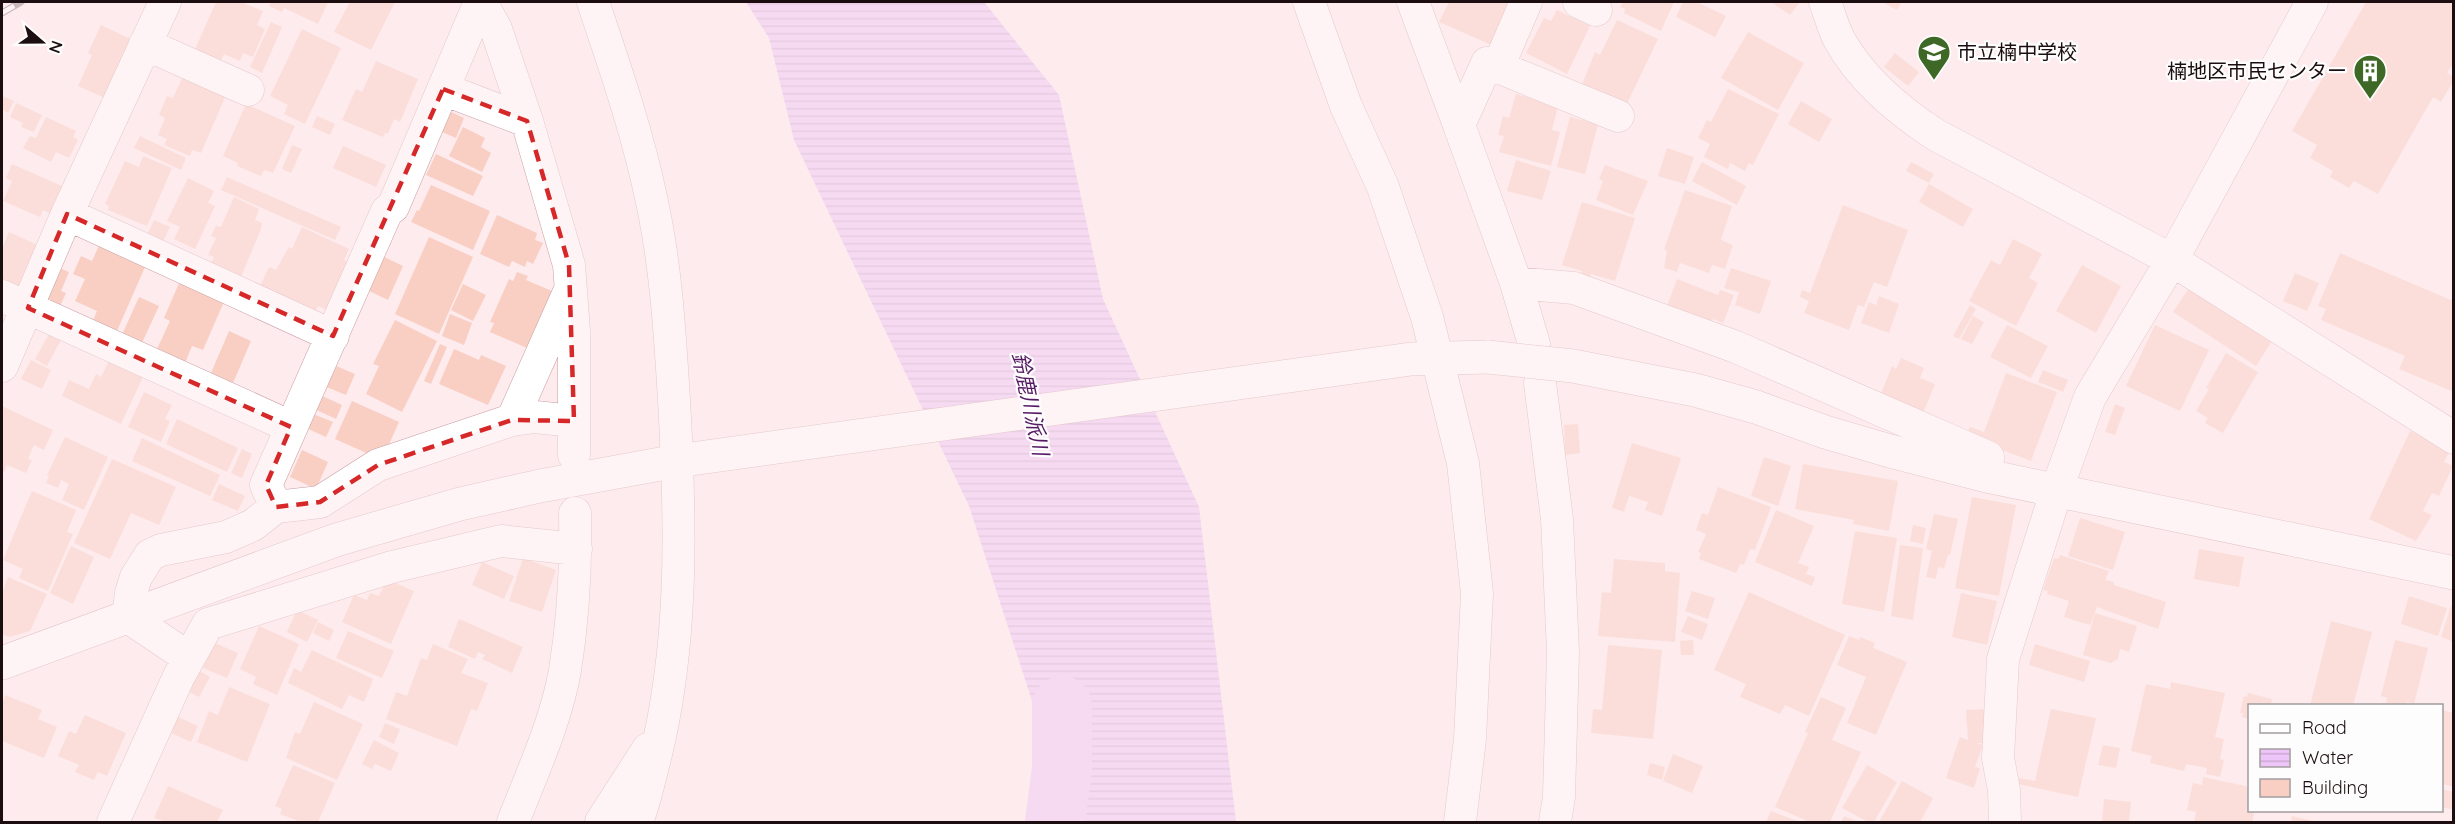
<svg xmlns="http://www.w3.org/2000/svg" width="2455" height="824" font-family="Quicksand,'Noto Sans JP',sans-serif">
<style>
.water{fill:url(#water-rules)}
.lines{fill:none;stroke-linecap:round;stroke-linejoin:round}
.river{stroke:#eec5f9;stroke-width:60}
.building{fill:#f9cfc4}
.minor-casing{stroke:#c99fa4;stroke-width:33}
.tertiary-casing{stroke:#c99fa4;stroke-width:34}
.minor{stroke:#fff;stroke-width:32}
.tertiary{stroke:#fff;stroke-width:33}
.rail-casing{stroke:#8c7c7e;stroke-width:7}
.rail{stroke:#fdfdfd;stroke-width:4.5;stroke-dasharray:14;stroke-linecap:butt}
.tertiary-bridge-casing{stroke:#c99fa4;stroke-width:34;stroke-linecap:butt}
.tertiary-bridge{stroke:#fff;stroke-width:33}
.marked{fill:none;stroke:#d62828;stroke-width:4.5;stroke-dasharray:12 8;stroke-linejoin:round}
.labels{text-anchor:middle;stroke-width:4.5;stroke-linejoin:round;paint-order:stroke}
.poi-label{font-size:20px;fill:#1c0e10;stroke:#fdfdfd;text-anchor:start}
.water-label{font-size:21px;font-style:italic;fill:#561964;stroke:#fdfdfd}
</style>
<defs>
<pattern id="water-rules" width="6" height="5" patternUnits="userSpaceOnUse" patternTransform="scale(1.5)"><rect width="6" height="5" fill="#eec5f9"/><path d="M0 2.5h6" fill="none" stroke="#cca8d4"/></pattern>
</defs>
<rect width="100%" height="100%" fill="#fdebed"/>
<!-- water -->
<path class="water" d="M746,2H984L1059,95L1103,299L1199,507L1236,822H1071L969,506L794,140L769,38Z"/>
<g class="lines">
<!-- river -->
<path class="river" d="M1055,822L1062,769V706"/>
</g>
<!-- building -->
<path class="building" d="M216,2H241L263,11L257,25L265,29L253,57L243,53L240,61L224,54L218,67L192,56Z
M271,2H328L318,24L284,8L282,12L269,6Z
M350,2H395L371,50L334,32Z
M1449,2H1513L1494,46L1439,22Z
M1623,2H1674L1661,31L1624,13L1625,9L1620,7Z
M1683,2H1697L1726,16L1715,37L1676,17Z
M1771,2H1800L1790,15Z
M1882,2H1902L1897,10Z
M2366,2H2454V62L2447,73L2454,77V80L2441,102L2433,97L2378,194L2354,181L2349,188L2330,177L2333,171L2310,158L2317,145L2292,131Z
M1557,10L1590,26L1567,74L1526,53L1544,18L1551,21Z
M1617,20L1658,39L1625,108L1581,87L1595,52L1600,55Z
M271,22L282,27L262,73L250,67Z
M101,25L133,40L107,99L78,86L92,55L88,53Z
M302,29L341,48L305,124L284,114L288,105L270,96Z
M1748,32L1804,63L1778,110L1721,78Z
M1895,53L1919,72L1908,86L1884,67Z
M376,61L418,79L400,122L394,119L388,134L385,133L383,137L342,120L356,89L362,92Z
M183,76L226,95L201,153L192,150L190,156L164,145L167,139L158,135L165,118L159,115L167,96L173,98Z
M1728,89L1779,114L1753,165L1749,163L1745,171L1730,163L1728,169L1704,157L1710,144L1698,138L1707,120L1711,122Z
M1516,94L1558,106L1552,130L1560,132L1551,166L1499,152L1504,136L1498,135L1503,116L1509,118Z
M2,96L14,101L8,113L2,109Z
M1801,101L1832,119L1819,142L1788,124Z
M16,103L42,115L34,132L21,127L23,123L10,117Z
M246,104L295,126L273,173L264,170L261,176L237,166L238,163L223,156Z
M451,112L464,118L456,138L442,132Z
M317,116L335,124L330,135L312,127Z
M46,117L76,131L73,137L78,140L69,158L56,152L51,162L23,148L30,136L36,138Z
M1570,117L1598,124L1585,174L1557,167Z
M463,127L485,138L481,147L491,153L482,172L449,156Z
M140,136L186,158L181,170L134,148Z
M292,145L302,149L291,173L282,169Z
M343,146L386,165L376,187L333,168Z
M1667,148L1694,157L1685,184L1658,176Z
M436,154L483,176L473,196L426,175Z
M143,156L172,168L147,226L108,210L109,206L105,204L125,161L139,167Z
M1516,160L1551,171L1542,200L1507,191Z
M1702,162L1746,186L1737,205L1692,181Z
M1911,162L1934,174L1929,183L1906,171Z
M12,164L64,187L52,214L43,210L40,217L3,201L12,181L6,178Z
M1605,165L1648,181L1633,215L1596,200L1603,181L1599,179Z
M227,177L341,227L335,240L221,190Z
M188,178L214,191L208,203L215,206L195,249L174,239L180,227L167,221Z
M1929,184L1973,209L1963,227L1919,202Z
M431,185L490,211L473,250L411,222L417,210L419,211Z
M1685,190L1732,206L1721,240L1733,245L1725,269L1712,265L1709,273L1680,263L1677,272L1664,268L1667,251L1664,249Z
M234,197L259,209L255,220L262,223L261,229L238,284L207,271L214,257L208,255L216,238L211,236L216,226L221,227Z
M1582,202L1635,218L1615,281L1591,274L1590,278L1580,276L1582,271L1562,265Z
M1843,205L1908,230L1887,287L1874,282L1864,307L1858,305L1849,330L1804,313L1809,301L1800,297L1802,290L1810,293Z
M497,215L537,233L535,240L543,243L533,264L527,261L525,267L512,261L509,267L480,254Z
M154,220L170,227L161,246L145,239Z
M302,227L349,249L344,260L349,262L327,310L318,306L311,320L256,295L269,267L276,270L289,247L292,249Z
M9,232L42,247L22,294L2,286V249Z
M103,237L149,258L113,340L89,330L97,311L75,301L85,279L73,274L81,256L92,261Z
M429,237L473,257L439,334L395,314Z
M2013,239L2042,254L2029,278L2038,283L2016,326L1969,301L1991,260L2000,265Z
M2340,253L2451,300L2454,294V392L2399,369L2405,356L2321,320L2326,309L2318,306Z
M380,255L403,266L388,300L365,289Z
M2082,265L2121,286L2096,333L2056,311Z
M55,266L69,272L61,291L66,293L57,313L38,305Z
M1731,268L1771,281L1760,314L1735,305L1739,292L1724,288Z
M517,272L528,276L526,280L552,291L527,348L490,332L494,323L490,322L509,279L513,281Z
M2295,273L2319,283L2307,311L2283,301Z
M1677,279L1718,295L1720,290L1734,295L1723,323L1713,319L1711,326L1666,309Z
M180,281L226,297L203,350L192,346L185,363L156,351L170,321L164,318Z
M463,284L486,295L473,321L451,310Z
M2189,288L2272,341L2256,366L2173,312Z
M1879,296L1899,304L1889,333L1861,323L1869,302L1876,305Z
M139,297L159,306L141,345L121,337Z
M1970,305L1976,309L1959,339L1953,336Z
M450,314L472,323L464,345L442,336Z
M1973,316L1984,322L1972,344L1961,339Z
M395,320L437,341L402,412L366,394L379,366L373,364Z
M2007,325L2048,346L2031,378L1990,357Z
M2155,325L2209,350L2180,411L2126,386Z
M229,331L251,341L230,390L208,380Z
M49,334L61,340L47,366L35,359Z
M440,344L447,347L431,384L424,381Z
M454,349L479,360L481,355L506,366L488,405L439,384Z
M2226,353L2258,372L2223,433L2205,423L2208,418L2196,411L2209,389L2206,388Z
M1901,358L1924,368L1920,378L1935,384L1921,418L1878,401L1892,366L1896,369Z
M31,360L51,370L42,389L21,379Z
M109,361L143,377L121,424L62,396L69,380L89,389L96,374L101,377Z
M334,365L355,374L346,395L324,386Z
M2043,370L2068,380L2063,392L2038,382Z
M2006,373L2057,392L2031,461L1966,436L1970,427L1984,432Z
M144,392L172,405L165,419L170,421L161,442L128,427Z
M318,394L342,405L336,419L312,408Z
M352,401L399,422L386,451L373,456L335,439Z
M2115,404L2125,408L2115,435L2105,432Z
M2,406L53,430L44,450L34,445L28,459L32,460L26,473L7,465L4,472L2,471Z
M313,414L333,422L326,437L306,428Z
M177,419L238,448L227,472L166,444Z
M1578,424L1580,453L1565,455L1564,425Z
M2410,431L2450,450L2444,462L2453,466L2439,496L2432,493L2423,511L2432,515L2416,541L2369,519Z
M65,437L108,457L84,510L62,500L69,484L61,480L58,488L46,483L49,476L47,475Z
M142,438L220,475L210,496L132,461Z
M1632,443L1681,458L1662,516L1645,510L1648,502L1629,496L1624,512L1612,508Z
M242,449L252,454L242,478L231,473Z
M302,450L328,462L316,489L290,477Z
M1764,457L1791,466L1778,506L1751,496Z
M112,459L176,487L159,525L131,513L110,559L74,543Z
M1803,464L1898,481L1889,531L1853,524L1854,520L1795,509Z
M219,484L245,496L238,511L212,500Z
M1718,487L1771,507L1755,550L1750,549L1744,565L1740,564L1736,573L1699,559L1701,553L1698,552L1706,534L1696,530L1702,513L1708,515Z
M32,491L76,510L67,532L73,534L48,591L19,578L23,569L3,560Z
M1972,497L2016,505L1999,596L1955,588Z
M1776,510L1814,526L1798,563L1809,567L1806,574L1815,577L1812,586L1755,562Z
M1934,514L1958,519L1950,555H1948L1944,569L1938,567L1936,579L1926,577L1932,551L1926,549Z
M2080,518L2125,532L2113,570L2068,556Z
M1913,525L1926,528L1923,544L1910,541Z
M1855,531L1897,538L1884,612L1842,604Z
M1900,545L1923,548L1913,620L1891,616Z
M71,546L94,557L73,604L50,593Z
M2199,549L2244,557L2239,587L2194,579Z
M2060,555L2109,571L2105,580L2114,582V585L2166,602L2158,629L2097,607L2090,625L2064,617L2069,601L2047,594L2048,591L2043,590L2054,558L2058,559Z
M523,558L556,570L542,612L509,601Z
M1614,559L1665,563V571L1680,573L1675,642L1598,636L1602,592L1611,593Z
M482,562L514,576L504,599L472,585Z
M8,577L47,594L30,631L9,637L2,634V593Z
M390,581L414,591L391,644L342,622L354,595L367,600L370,593L379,596L385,583L388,585Z
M1692,591L1715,598L1708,619L1685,611Z
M1749,592L1845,635L1809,716L1785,705L1780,714L1740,697L1746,684L1714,670Z
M1961,593L1997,601L1987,645L1952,637Z
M2409,596L2447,608L2438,636L2401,624Z
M2451,606L2454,607V642L2441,637Z
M297,610L318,620L307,642L287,632Z
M2095,613L2137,626L2129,652L2120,649L2118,659L2111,663L2083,655Z
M1688,616L1708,624L1702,640L1681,632Z
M459,619L523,647L512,673L482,659L485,655L478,652L475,659L448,647Z
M2331,621L2372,632L2353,706H2310Z
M318,622L334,630L329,641L313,633Z
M259,626L299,644L277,695L253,684L256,677L240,669Z
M348,631L394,651L382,678L336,658Z
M1849,636L1859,640L1860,637L1875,643L1873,648L1907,662L1876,735L1847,723L1866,677L1837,665Z
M1693,640L1694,655H1681L1680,641Z
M2395,640L2428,648L2414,704L2407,702L2406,706L2386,703L2387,698L2381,696Z
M215,643L238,653L227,678L203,668Z
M433,644L468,659L461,673L488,683L477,711L471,709L457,746L386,719L396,692L407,696L421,658L427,660Z
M2035,644L2090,661L2084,682L2029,665Z
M1608,645L1662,650L1653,739L1591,733L1593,709L1602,710Z
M312,650L373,679L364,702L349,695L342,709L288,683L294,668L301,672Z
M198,670L210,677L199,697L187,691Z
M2171,682L2225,693L2215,737L2224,739L2220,759L2224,760L2220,777L2206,774L2207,768L2186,764L2184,771L2150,763L2152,756L2131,751L2146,684L2170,689Z
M229,687L270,704L247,762L197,742L209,711L218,715Z
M2248,693L2272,699L2271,706H2250V719L2242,717L2243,713H2240L2244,696L2247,697Z
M5,695L42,710L38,719L57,727L44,758L2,741V704Z
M1821,697L1846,708L1832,740L1861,752L1830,822H1810L1775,807L1808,733L1805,732Z
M314,702L363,724L337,780L286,758L295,732L300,734Z
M1985,709L1987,743H1977L1983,745L1975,767L1980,768L1974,788L1946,778L1960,737L1968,740L1966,710Z
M2051,709L2096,718L2078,797L2018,784L2019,778L2035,781Z
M2442,710L2454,713V787L2442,784Z
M85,715L126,733L107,776L98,772L94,780L75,772L79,765L58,756L69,731L76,734Z
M176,716L198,726L191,742L169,732Z
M385,723L400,729L394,744L379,737Z
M374,740L399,753L391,771L375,764L372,769L362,764Z
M2103,745L2120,748L2116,768L2098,765Z
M1673,754L1703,766L1692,793L1663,781Z
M1650,763L1665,767L1662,780L1647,775Z
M293,765L335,783L318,822H301L280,814L282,809L275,806Z
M1867,765L1897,782L1874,822H1868L1842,808Z
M2203,777L2250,787V810H2255L2252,822H2194L2196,812L2187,810L2193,783L2202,785Z
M1902,781L1933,798L1920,822H1879Z
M168,786L223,810L217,822H166L154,818Z
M2442,789L2454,792V810L2442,807Z
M2104,799L2131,802L2129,822H2102Z
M1771,811L1800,822H1766Z
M1844,816L1859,822H1841Z
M2292,816L2317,822H2291Z"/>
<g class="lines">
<!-- minor casing -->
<g class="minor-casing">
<path id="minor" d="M481,2L496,29L527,121L569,265L574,331V455
M593,2C615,67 638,134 652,202C666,267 670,334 674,400C681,522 684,647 653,766C648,785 644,804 637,822
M1309,2L1346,106L1383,187L1427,317L1463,463L1477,593L1470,739L1460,822
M1413,2L1459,125
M1526,2L1498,67L1487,63L1459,125L1516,283L1534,344
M1579,2L1596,10
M1825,2C1830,14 1833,29 1840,41C1862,80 1899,111 1936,135L2172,260L2454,438
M145,44L248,90
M1498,67L1618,116
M443,89L527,121
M67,214L333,336
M1516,283L1574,288L1736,347L1988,457L1987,476
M2,296L291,427
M2,366L67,214L165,2
M1540,383L1557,519L1563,652L1559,797L1555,822
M512,420L569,292
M276,507L266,485L387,211L393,207L480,2
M189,658L128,617L131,593L136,577L150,555L161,550L226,537L253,525L276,507L320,502L378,465L512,420L535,417L574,421
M113,822L179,676L208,624L392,567L501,541L576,549
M513,822C531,776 557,719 565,670C573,621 576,562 575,513
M601,822L648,749
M2005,822L2004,790L1998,758L2003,659L2057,489L2090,397L2172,260L2312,2"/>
</g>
<!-- tertiary casing -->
<g class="tertiary-casing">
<path id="tertiary" d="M1890,451L1987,476L2454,573
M2,663L336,540L460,504L540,486L677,461L1411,359L1488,357"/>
</g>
<!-- minor -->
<use href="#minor" class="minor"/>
<!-- tertiary -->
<use href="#tertiary" class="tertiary"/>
<!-- rail casing -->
<g class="rail-casing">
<path id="rail" d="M2,13L21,2"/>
</g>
<!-- rail -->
<use href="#rail" class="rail"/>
<!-- tertiary-bridge casing -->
<g class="tertiary-bridge-casing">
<path id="tertiary-bridge" d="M1488,357L1573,366L1695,390L1756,407L1825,432L1890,451"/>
</g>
<!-- tertiary-bridge -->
<use href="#tertiary-bridge" class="tertiary-bridge"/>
</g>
<!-- marked area -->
<path d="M0 0H2455V824H0ZM443,89L527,121L569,265L574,421L512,420L378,465L320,502L276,507L266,485L291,427L28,308L67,214L333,336Z" fill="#fdebed" fill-opacity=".55" fill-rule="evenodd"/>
<path class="marked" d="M443,89L527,121L569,265L574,421L512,420L378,465L320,502L276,507L266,485L291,427L28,308L67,214L333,336Z"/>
<!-- icons -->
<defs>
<g id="school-pin" transform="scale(1.725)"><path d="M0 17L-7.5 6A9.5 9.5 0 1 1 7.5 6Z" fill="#3e6825" stroke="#fdfdfd"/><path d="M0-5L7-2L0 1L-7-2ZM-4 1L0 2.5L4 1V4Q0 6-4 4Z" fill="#fff"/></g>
<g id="building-pin" transform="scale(1.725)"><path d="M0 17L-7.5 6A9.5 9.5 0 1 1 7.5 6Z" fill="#3e6825" stroke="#fdfdfd"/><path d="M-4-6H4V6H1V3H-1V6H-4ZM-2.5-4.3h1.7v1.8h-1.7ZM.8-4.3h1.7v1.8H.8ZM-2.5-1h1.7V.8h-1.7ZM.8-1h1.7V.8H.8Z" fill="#fff"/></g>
</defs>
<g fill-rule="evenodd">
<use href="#school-pin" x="1934" y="52"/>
<use href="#building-pin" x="2370" y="71"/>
</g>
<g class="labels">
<!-- poi labels -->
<g class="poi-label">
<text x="1957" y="59">市立楠中学校</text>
<text x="2347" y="78" text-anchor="end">楠地区市民センター</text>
</g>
<!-- water labels -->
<g class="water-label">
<text transform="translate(1030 404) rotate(78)" y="7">鈴鹿川派川</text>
</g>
</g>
<!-- border -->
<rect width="2455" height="824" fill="none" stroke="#1c0e10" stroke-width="6"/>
<!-- legend -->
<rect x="2248" y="704" width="195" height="108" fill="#fdfdfd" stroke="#a39d9e" stroke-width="1.5"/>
<rect x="2260" y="724" width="30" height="9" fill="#ffffff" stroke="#a39d9e" stroke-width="1.5"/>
<text x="2302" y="734" font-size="18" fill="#1c0e10">Road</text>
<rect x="2260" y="749" width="30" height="18" fill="url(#water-rules)" stroke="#a39d9e" stroke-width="1.5"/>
<text x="2302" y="764" font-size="18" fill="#1c0e10">Water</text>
<rect x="2260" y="779" width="30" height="18" fill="#f9cfc4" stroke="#a39d9e" stroke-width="1.5"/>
<text x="2302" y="794" font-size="18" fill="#1c0e10">Building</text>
<!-- north arrow -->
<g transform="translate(42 42) rotate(110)" stroke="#fdfdfd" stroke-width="4.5" paint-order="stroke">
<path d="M0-4.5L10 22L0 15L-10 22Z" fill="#1c0e10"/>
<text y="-9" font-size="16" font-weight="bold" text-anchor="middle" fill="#1c0e10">N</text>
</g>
</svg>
